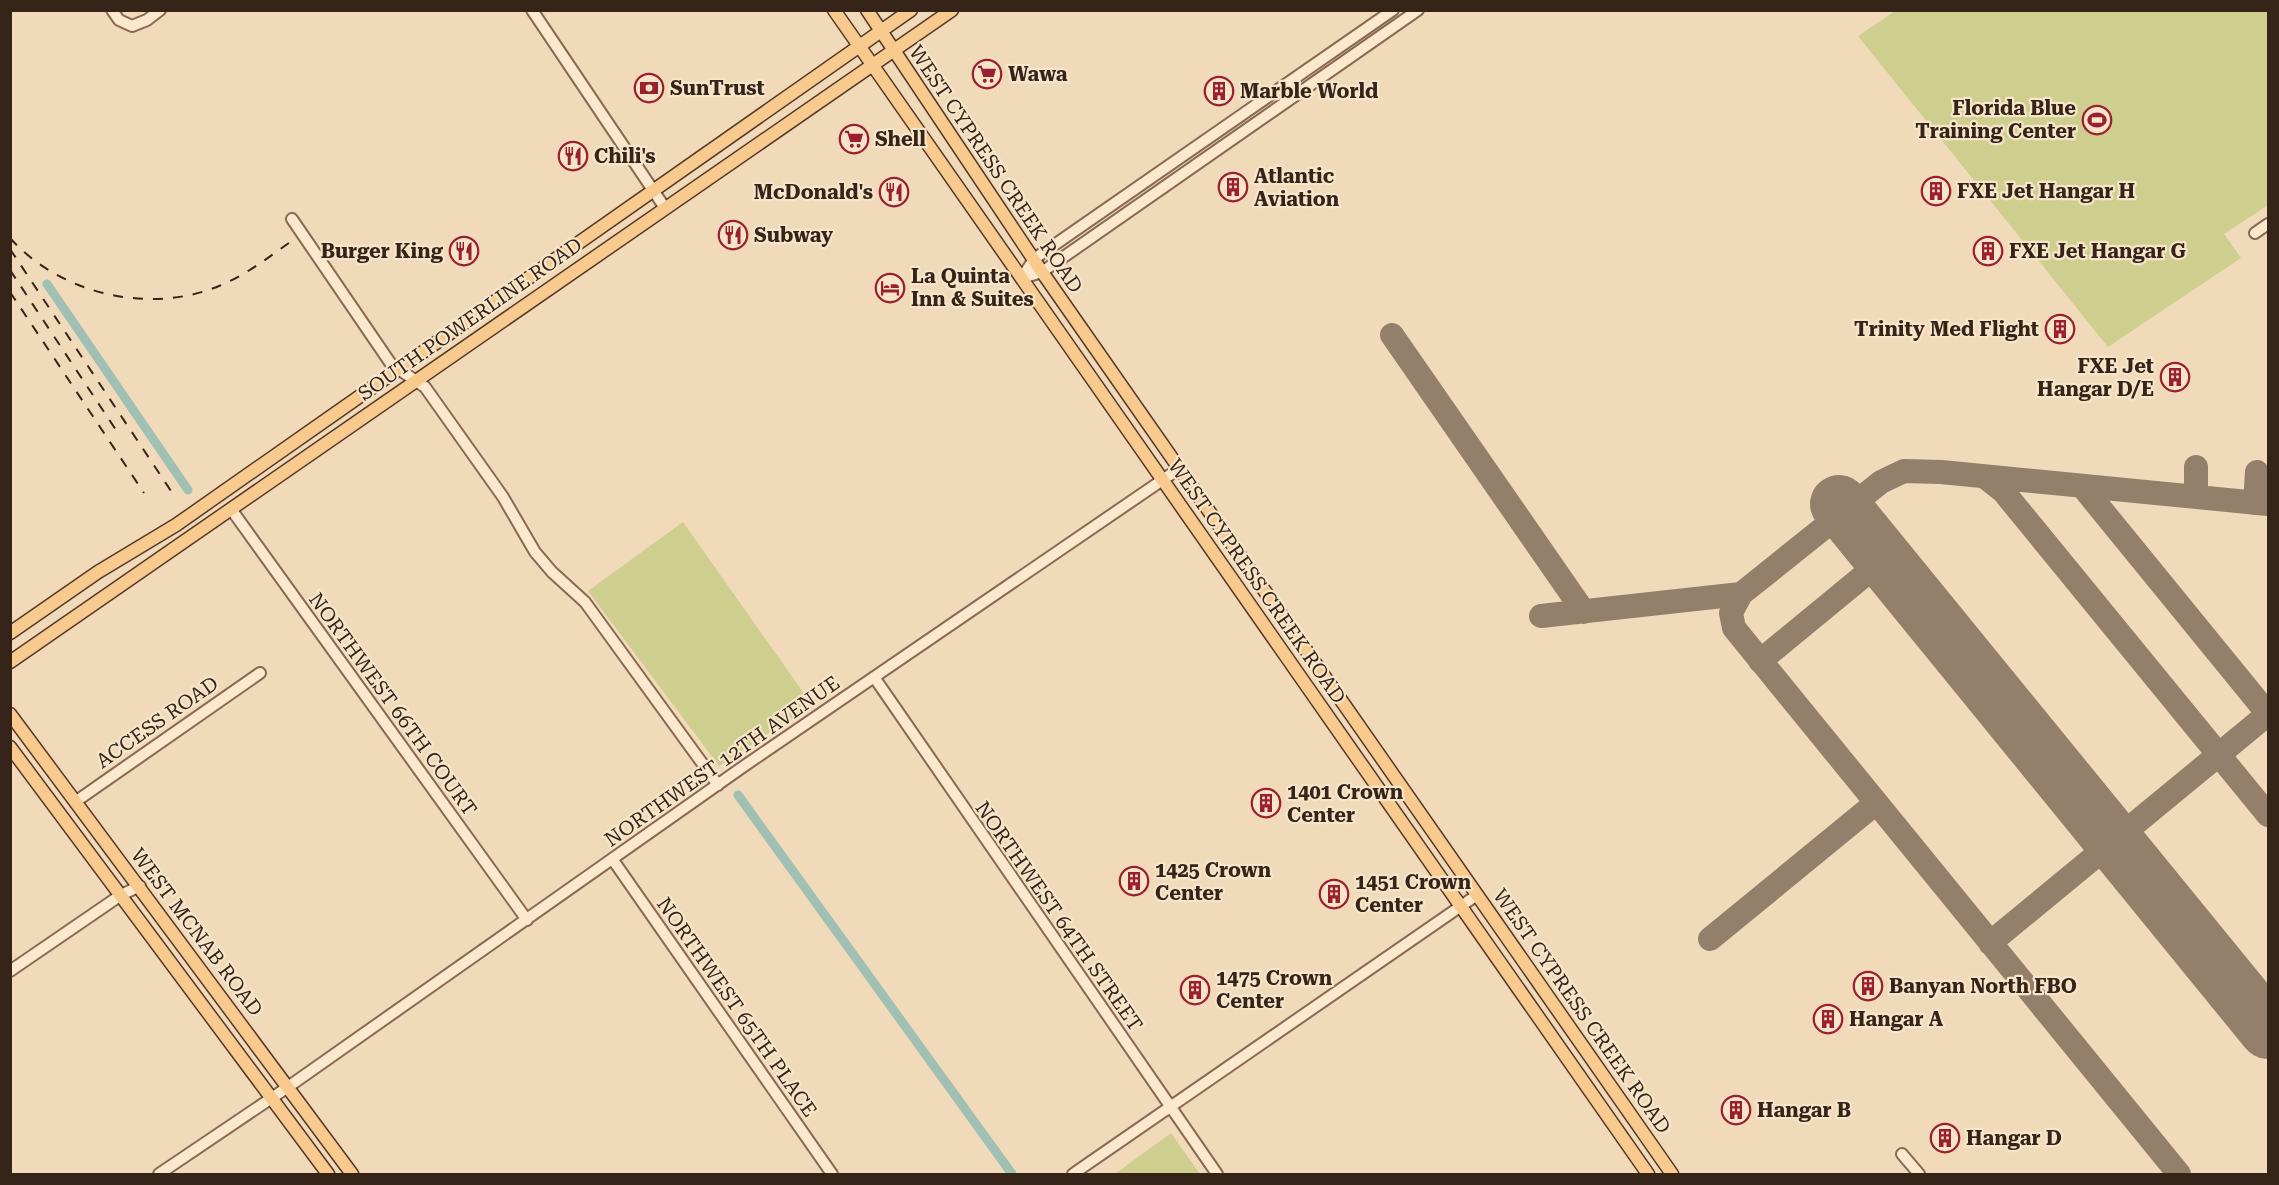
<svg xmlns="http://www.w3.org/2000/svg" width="2279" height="1185" font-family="'Roboto Serif',serif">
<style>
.green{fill:#cece8e}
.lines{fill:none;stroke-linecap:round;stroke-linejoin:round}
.canal{stroke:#9fc0b3;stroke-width:9}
.taxiway{stroke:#937f6a;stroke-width:24}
.runway{stroke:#937f6a;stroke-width:58}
.minor-casing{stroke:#886953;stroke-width:14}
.major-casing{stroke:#553829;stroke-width:15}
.minor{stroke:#fbe8cd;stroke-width:10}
.major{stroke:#f8ca8d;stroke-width:12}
.rail{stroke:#362419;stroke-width:2;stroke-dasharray:10 10;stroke-linecap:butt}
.labels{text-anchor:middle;stroke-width:4.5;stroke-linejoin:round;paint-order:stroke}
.poi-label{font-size:20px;font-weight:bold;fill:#362419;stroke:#f7e5ca;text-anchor:start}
.street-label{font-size:20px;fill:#362419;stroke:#f7e5ca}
</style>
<rect width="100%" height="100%" fill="#f0daba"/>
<!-- green -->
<path class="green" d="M1895,11H2268V205L2224,234L2241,258L2108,347L1858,36Z
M683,522L812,705L719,766L588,591Z
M1171,1133L1200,1174H1115Z"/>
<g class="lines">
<!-- canal -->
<path class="canal" d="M47,284L188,490
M738,795L1012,1174"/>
<!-- taxiway -->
<path class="taxiway" d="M1392,335L1584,612
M1984,476L2003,491L2268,815
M2082,486L2268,714
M2196,497V467
M2255,503L2257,472
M1541,616L1741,594
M1760,661L1884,559
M1710,939L1876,803
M1990,943L2268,714
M2179,1174L1734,628L1731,613L1741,594L1881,482L1904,471L1941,472L2268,504"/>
<!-- runway -->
<path class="runway" d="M1839,504L2268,1030"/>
<!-- minor casing -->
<g class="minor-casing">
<path id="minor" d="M112,10L119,20L132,26L147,20L160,10
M532,10L665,208
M292,219L391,364L425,387L503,497L535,552L552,572L585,602L718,785
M2255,233L2268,224
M1022,278L1042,272L1418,10
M1022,278L1034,259L1393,10
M231,509L527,920
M874,677L1217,1174
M75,802L260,673
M613,860L832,1174
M10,971L121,895L140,886
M1902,1154L1919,1174
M159,1174L288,1087L747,764L1180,468
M1073,1174L1477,895"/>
</g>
<!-- major casing -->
<g class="major-casing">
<path id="major" d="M834,10L1648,1174
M867,10L1042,272L1672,1174
M10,633L98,572L176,525L911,10
M10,662L952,10
M10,714L352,1174
M10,747L328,1174"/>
</g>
<!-- minor -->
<use href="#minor" class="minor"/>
<!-- major -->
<use href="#major" class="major"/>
<!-- rail -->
<path class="rail" d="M10,238C60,294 149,315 219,286C246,275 269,257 293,240
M10,249L173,494
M10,270L116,430
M10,292L144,493"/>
</g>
<!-- icons -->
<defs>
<g id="supermarket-ring" transform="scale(1.5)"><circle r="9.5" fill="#f7e5ca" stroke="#9a202f" stroke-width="1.5"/><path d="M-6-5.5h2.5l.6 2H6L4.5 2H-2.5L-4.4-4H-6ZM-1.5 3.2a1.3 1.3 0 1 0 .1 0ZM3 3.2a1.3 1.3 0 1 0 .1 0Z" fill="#9a202f"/></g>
<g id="bank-ring" transform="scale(1.5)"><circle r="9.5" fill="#f7e5ca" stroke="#9a202f" stroke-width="1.5"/><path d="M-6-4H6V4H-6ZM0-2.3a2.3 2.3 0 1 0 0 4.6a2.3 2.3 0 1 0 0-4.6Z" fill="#9a202f"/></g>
<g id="building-ring" transform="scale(1.5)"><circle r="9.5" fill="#f7e5ca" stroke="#9a202f" stroke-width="1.5"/><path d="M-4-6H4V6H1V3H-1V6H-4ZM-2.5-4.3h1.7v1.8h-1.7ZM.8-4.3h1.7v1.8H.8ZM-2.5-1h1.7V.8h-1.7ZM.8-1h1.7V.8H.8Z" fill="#9a202f"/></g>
<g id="stadium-ring" transform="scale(1.5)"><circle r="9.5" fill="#f7e5ca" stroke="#9a202f" stroke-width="1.5"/><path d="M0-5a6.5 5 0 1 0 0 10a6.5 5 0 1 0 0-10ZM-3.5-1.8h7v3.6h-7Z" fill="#9a202f"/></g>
<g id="restaurant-ring" transform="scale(1.5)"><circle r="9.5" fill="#f7e5ca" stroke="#9a202f" stroke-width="1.5"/><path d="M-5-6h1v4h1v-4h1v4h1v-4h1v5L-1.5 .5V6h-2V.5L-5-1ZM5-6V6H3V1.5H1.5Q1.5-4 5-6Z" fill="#9a202f"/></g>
<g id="hotel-ring" transform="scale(1.5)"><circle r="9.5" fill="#f7e5ca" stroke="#9a202f" stroke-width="1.5"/><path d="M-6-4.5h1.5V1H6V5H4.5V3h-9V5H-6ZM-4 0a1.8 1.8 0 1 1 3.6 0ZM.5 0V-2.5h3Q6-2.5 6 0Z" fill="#9a202f"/></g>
</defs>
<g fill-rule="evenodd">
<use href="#supermarket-ring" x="987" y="74"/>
<use href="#bank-ring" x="649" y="88"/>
<use href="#building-ring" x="1219" y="91"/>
<use href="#stadium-ring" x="2097" y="120"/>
<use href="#supermarket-ring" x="854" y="139"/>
<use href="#restaurant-ring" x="573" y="156"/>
<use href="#building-ring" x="1233" y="187"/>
<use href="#building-ring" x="1936" y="191"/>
<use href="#restaurant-ring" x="894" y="192"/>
<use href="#restaurant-ring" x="733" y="235"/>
<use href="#restaurant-ring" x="464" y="251"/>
<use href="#building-ring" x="1988" y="251"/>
<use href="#hotel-ring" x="890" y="288"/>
<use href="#building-ring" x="2060" y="329"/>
<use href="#building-ring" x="2175" y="377"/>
<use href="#building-ring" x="1266" y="803"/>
<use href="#building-ring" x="1134" y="881"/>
<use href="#building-ring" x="1334" y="894"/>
<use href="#building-ring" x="1868" y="986"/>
<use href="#building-ring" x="1195" y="990"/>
<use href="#building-ring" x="1828" y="1019"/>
<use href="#building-ring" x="1736" y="1110"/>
<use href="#building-ring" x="1945" y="1138"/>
</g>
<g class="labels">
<!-- poi labels -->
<g class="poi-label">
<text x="1008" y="81">Wawa</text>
<text x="670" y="95">SunTrust</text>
<text x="1240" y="98">Marble World</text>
<text x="2076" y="115" text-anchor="end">Florida Blue<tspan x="2076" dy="23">Training Center</tspan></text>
<text x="875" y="146">Shell</text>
<text x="594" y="163">Chili's</text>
<text x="1254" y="183">Atlantic<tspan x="1254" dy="23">Aviation</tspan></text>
<text x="1957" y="198">FXE Jet Hangar H</text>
<text x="873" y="199" text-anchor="end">McDonald's</text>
<text x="754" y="242">Subway</text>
<text x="443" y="258" text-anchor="end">Burger King</text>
<text x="2009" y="258">FXE Jet Hangar G</text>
<text x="911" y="283">La Quinta<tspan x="911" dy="23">Inn &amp; Suites</tspan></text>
<text x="2039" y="336" text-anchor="end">Trinity Med Flight</text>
<text x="2154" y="373" text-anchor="end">FXE Jet<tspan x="2154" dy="23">Hangar D/E</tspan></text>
<text x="1287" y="799">1401 Crown<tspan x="1287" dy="23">Center</tspan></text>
<text x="1155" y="877">1425 Crown<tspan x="1155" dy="23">Center</tspan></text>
<text x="1355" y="889">1451 Crown<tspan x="1355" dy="23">Center</tspan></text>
<text x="1216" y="985">1475 Crown<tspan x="1216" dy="23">Center</tspan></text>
<text x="1889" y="993">Banyan North FBO</text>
<text x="1849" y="1026">Hangar A</text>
<text x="1757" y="1117">Hangar B</text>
<text x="1966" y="1145">Hangar D</text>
</g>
<!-- street labels -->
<g class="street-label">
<text transform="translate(996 169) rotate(56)" y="7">WEST CYPRESS CREEK ROAD</text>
<text transform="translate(470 319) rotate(-35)" y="7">SOUTH POWERLINE ROAD</text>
<text transform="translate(1257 581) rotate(55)" y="7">WEST CYPRESS CREEK ROAD</text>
<text transform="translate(393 704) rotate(54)" y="7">NORTHWEST 66TH COURT</text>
<text transform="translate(157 722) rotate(-35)" y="7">ACCESS ROAD</text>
<text transform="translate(722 761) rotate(-35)" y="7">NORTHWEST 12TH AVENUE</text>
<text transform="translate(1059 916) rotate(55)" y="7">NORTHWEST 64TH STREET</text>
<text transform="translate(197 932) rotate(53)" y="7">WEST MCNAB ROAD</text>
<text transform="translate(737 1007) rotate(55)" y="7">NORTHWEST 65TH PLACE</text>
<text transform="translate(1582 1011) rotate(55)" y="7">WEST CYPRESS CREEK ROAD</text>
</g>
</g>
<!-- border -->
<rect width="2279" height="1185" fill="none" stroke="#362419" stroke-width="24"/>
</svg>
